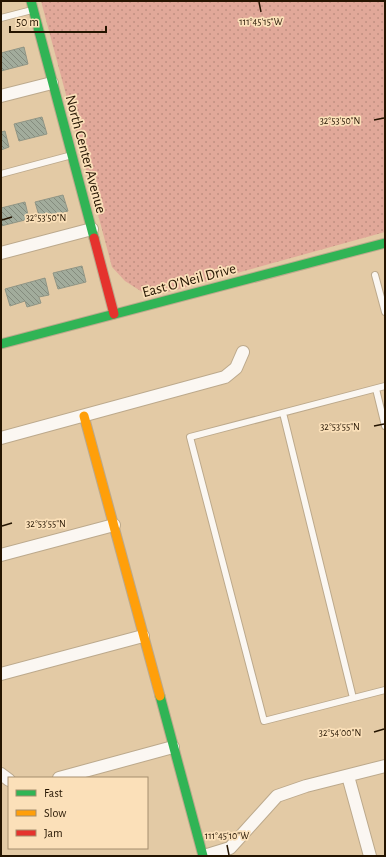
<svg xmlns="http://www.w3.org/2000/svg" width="386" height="857" font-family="'Alegreya Sans',sans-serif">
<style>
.grass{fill:url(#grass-dots)}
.building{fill:url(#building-back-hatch);stroke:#909585}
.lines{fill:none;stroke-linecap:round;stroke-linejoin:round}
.lane-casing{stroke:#bca98c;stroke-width:8}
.street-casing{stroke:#bca98c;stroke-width:14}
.fast-casing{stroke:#bca98c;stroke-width:11}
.slow-casing{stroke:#bca98c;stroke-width:11}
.jam-casing{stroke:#bca98c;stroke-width:11}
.lane{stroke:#fbf7f2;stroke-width:6}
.street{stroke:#fbf7f2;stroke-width:12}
.fast{stroke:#30b455;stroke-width:9}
.slow{stroke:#ff9f0a;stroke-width:9}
.jam{stroke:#e5322d;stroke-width:9}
.ticks{fill:none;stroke:#241400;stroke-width:1.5}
.labels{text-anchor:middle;stroke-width:3.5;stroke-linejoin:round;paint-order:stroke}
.street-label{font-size:15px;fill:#241400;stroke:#fbe0b9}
.ticks-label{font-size:10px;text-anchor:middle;fill:#241400;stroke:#fbe0b9;stroke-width:3.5;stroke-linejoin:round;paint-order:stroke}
</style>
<defs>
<pattern id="grass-dots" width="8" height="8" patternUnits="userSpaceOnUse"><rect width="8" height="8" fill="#e1a899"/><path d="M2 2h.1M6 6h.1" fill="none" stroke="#c19082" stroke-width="1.8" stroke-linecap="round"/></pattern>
<pattern id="building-back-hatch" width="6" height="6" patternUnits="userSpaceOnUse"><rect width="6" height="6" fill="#a2ac9c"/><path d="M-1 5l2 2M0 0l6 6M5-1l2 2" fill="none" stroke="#848b7d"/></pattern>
</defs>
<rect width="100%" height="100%" fill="#e3caa5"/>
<!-- grass -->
<path class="grass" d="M41,1H385V232L150,297L125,281L112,267Z"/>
<!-- building -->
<path class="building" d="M24,47L28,64L1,71V53Z
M42,117L47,134L19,141L14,124Z
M5,131L9,147L1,150V132Z
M63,195L68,211L40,219L35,202Z
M25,202L29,219L1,226V208Z
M82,266L86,282L58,289L53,273Z
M45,278L49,295L39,297L41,303L27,307L25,301L10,306L5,289Z"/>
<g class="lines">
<!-- lane casing -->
<g class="lane-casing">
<path id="lane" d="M1,18L32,10
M1,174L72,155
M375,275L385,312
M385,386L190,437L264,721L385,690
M376,389L385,426
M283,413L353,698"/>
</g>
<!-- street casing -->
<g class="street-casing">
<path id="street" d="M1,96L52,83
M1,253L92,229
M1,438L225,377L236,368L243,352
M1,555L114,525
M1,674L143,636
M1,774L9,780
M348,776L370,856
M59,778L173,747
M204,856L230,848L277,796L306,786L385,766"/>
</g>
<!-- fast casing -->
<g class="fast-casing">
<path id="fast" d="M31,1L94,238
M1,344L385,243
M160,696L203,856"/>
</g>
<!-- slow casing -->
<g class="slow-casing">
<path id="slow" d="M84,416L160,696"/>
</g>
<!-- jam casing -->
<g class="jam-casing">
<path id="jam" d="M94,238L114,314"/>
</g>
<!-- lane -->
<use href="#lane" class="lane"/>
<!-- street -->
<use href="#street" class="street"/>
<!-- fast -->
<use href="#fast" class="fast"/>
<!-- slow -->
<use href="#slow" class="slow"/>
<!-- jam -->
<use href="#jam" class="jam"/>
</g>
<!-- ticks -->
<path class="ticks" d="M259,2L261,12M374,120L384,118M2,220L12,217M374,426L384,424M2,526L12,523M374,732L384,729M227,845L229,855"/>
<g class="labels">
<!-- street labels -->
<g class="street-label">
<text transform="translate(86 154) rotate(75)" y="5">North Center Avenue</text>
<text transform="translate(189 280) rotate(-15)" y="5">East O'Neil Drive</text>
</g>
</g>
<g class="ticks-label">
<text x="261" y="25">111°45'15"W</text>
<text x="340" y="124">32°53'50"N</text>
<text x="46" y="221">32°53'50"N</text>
<text x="340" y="430">32°53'55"N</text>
<text x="46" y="527">32°53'55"N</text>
<text x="340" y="736">32°54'00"N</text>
<text x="227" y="839">111°45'10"W</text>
</g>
<!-- border -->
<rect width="386" height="857" fill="none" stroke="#241400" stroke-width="4"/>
<!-- legend -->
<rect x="8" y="777" width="140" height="72" fill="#fbe0b9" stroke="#a58e6f"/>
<rect x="16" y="790" width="20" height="6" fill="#30b455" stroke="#a58e6f"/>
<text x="44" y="797" font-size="12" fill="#241400">Fast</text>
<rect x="16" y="810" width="20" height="6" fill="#ff9f0a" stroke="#a58e6f"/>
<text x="44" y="817" font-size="12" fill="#241400">Slow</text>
<rect x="16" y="830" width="20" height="6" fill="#e5322d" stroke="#a58e6f"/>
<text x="44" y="837" font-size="12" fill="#241400">Jam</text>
<!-- scale -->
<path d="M10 26v6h96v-6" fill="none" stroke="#241400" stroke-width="2"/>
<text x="16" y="26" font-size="12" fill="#241400" stroke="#fbe0b9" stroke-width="3" paint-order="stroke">50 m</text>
</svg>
